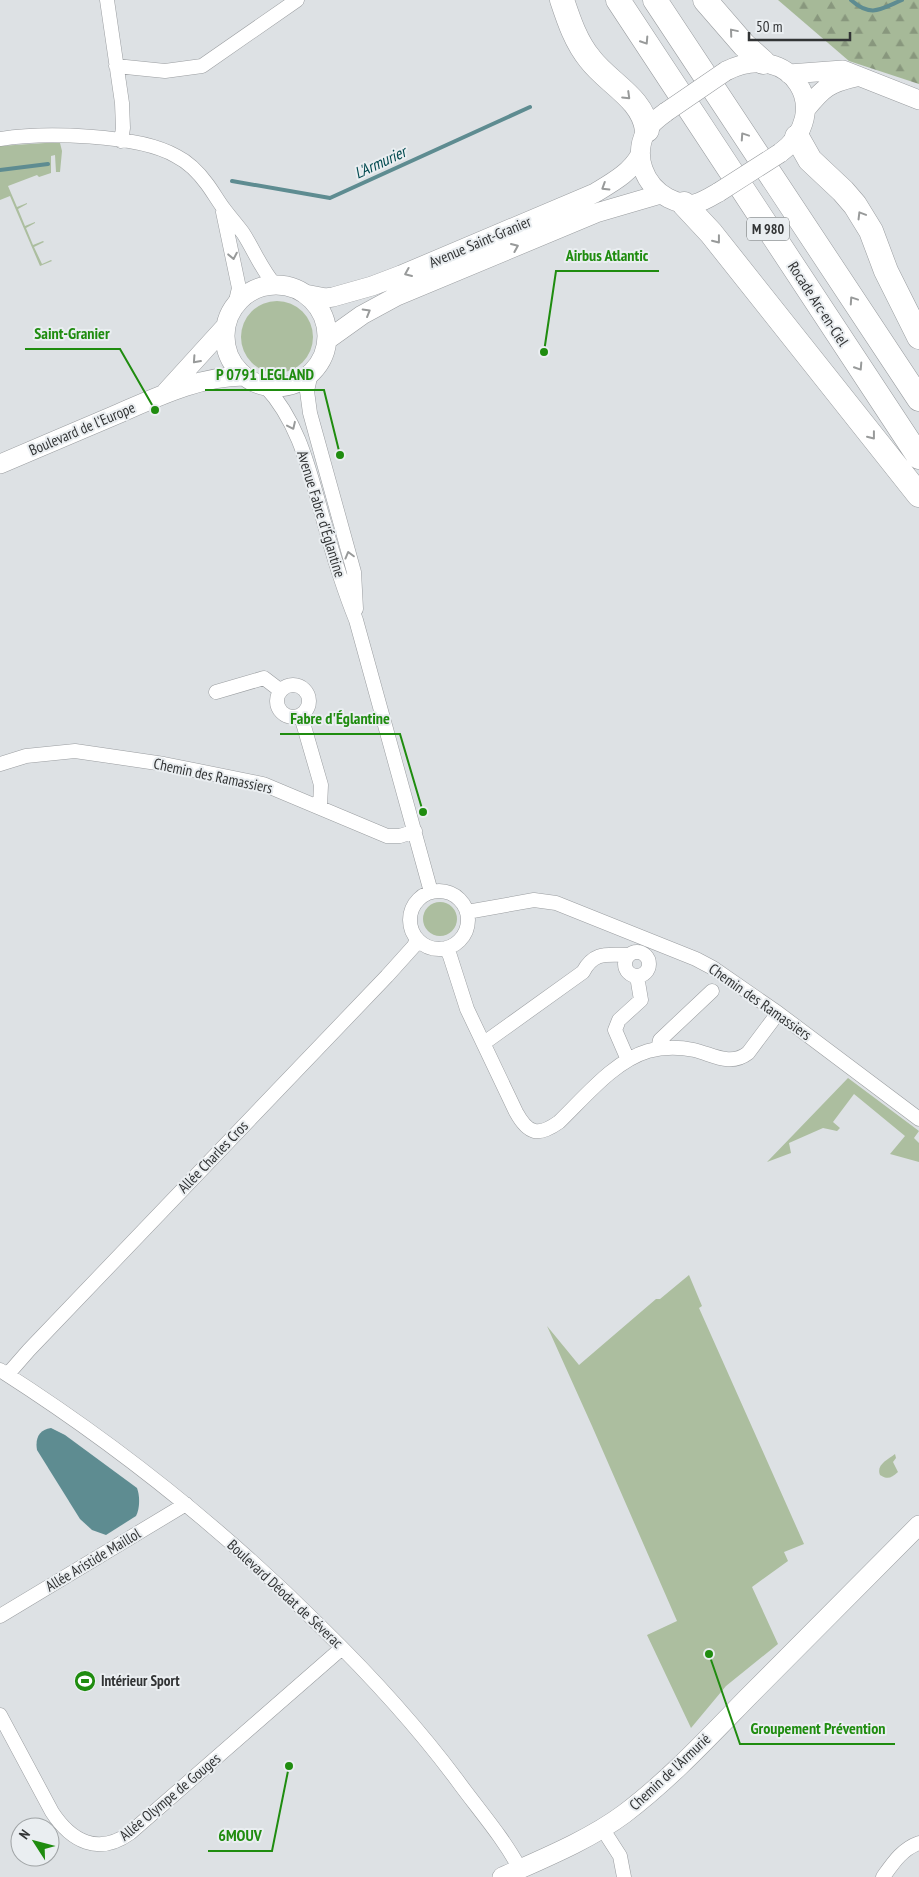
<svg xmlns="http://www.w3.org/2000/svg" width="919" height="1877" font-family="'PT Sans Narrow',sans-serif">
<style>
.green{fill:#acbe9f}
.forest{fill:url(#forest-firs)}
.water{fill:#5e8c91}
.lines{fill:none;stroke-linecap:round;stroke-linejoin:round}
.stream{stroke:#5e8c91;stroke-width:4}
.street-casing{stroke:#9a9da0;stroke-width:15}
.secondary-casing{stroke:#9a9da0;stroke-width:20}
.highway-casing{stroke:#9a9da0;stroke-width:25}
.street{stroke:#fff;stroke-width:14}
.secondary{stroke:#fff;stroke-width:19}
.highway{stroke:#fff;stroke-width:24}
.secondary-bridge-casing{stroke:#9a9da0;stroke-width:20;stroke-linecap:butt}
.secondary-bridge{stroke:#fff;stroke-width:19}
.oneway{stroke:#989a9a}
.labels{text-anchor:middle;stroke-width:4;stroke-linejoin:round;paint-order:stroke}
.shield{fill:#eaeef1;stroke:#696c6d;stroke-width:1}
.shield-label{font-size:14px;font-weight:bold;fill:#323435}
.street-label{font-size:15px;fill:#323435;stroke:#eaeef1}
.poi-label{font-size:15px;font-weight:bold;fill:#323435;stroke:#eaeef1;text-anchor:start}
.water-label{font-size:16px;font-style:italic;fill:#00494f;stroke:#eaeef1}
.leader{fill:none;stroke:#1f8c0f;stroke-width:2}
.callout-dot{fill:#1f8c0f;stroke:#eaeef1;stroke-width:2}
.callout-label{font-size:16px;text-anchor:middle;font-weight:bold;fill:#1f8c0f;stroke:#eaeef1;stroke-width:4;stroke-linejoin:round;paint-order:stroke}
</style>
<defs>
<pattern id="forest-firs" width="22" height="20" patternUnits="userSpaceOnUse" patternTransform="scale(1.25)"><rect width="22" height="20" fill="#a6b998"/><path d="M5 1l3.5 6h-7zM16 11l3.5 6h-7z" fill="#88977d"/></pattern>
</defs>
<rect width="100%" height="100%" fill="#dde1e4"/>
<!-- green -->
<path class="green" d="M45,143H60L62,151L60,172H56L55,155L51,156V173L39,177L37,175L8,186L17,207L27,203V204L18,209L25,226L35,222V223L26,228L33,245L43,241L44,242L34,247L42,264L51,260L52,261L40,266L10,196L0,200V146Z
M241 337a36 36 0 1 1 72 0a36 36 0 1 1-72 0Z
M423 919a17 17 0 1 1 34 0a17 17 0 1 1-34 0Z
M848,1078L919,1131L914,1138L919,1143V1162L890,1154L905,1136L854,1094L833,1122L840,1128L837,1131L823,1128L789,1143L791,1153L767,1162Z
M689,1275L702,1306L699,1308L804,1544L784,1552L788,1561L752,1587L778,1644L726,1686L691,1728L647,1635L677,1621L592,1426L547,1326L579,1365L656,1299H660Z
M895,1454L896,1458L893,1462L898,1472C891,1478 888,1480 880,1475C876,1465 887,1460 895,1454Z"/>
<!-- forest -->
<path class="forest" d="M778,0H919V84L849,61Z"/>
<!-- water -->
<path class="water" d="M51,1428L65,1435L137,1488C140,1496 140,1508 136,1516L106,1535L92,1530L80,1519L37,1450C35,1438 39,1430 51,1428Z"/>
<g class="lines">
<!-- stream -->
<path class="stream" d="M851,0C871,18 881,9 902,0
M0,170L48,164
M232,181L330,198L530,107"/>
<!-- street casing -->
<g class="street-casing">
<path id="street" d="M107,0L122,103L123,128L121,141
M116,66L165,71L202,66L297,0
M0,139C43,132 138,134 176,156C188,162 199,173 207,184C213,192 218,201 224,209C230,217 237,225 243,233C254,250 261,269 275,285
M223,212L239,288L235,305
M311,373L307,391L310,413L354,572L356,609
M265,386C300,423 310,474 324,522C333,555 343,588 356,620L431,892
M277 701a16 16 0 1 1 32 0a16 16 0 1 1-32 0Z
M216,692L264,678L281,691
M301,716L321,785L320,807
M0,764L26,756L75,751L164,764L263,784L387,836H400L415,831
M410 920a29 29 0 1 1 58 0a29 29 0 1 1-58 0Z
M467,912L534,900L556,903L696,959L713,968L778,1013L919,1119
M446,948L450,956L467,1009L516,1112C528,1134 538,1137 559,1122C585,1097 614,1061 648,1051C663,1047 679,1047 694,1050C712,1054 730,1067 748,1053L778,1013
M625 964a12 12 0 1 1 24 0a12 12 0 1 1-24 0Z
M484,1043L583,972C594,951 607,955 628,955
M658,1049L660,1040L712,991
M628,1060L615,1030L619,1020L641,1000L637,976
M0,1370C116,1444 224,1530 321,1627C370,1675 416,1725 457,1780C478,1809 503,1837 520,1869
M8,1374L29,1350L387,976L414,946L417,939
M0,1616L186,1504
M0,1715L52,1812C71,1841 98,1856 130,1833L342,1648
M602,1828L620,1856L624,1877
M883,1877C893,1863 902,1849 919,1843"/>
</g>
<!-- secondary casing -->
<g class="secondary-casing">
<path id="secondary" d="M726,71C791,38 836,112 780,153
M789,74L843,70L919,100
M806,109C823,88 829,83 856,77
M666,112C659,117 651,123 646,131C633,156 644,185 668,198C676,202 686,205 694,204C703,202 712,196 719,192
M225 336a51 51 0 1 1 102 0a51 51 0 1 1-102 0Z
M305,294L326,298L333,297L372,286L401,275L595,193C613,182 630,173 640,155
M327,340L362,315L397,296L596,213L661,194
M166,392L226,326
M0,464C38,448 75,432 113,416C155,398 199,376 244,376
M502,1877C542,1859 589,1840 624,1814C669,1780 708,1738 748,1697C805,1640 862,1583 919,1525"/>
</g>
<!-- highway casing -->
<g class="highway-casing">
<path id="highway" d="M562,0C569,21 576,42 590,59C608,83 643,98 647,130
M618,0L919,457
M655,0L919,399
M705,0L744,45L763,62
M797,137L810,160L843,191L855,205L871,231L886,271L919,337
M684,204L711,233L919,495"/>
</g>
<!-- street -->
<use href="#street" class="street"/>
<!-- secondary -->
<use href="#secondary" class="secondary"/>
<!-- highway -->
<use href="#highway" class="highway"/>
<!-- secondary-bridge casing -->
<g class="secondary-bridge-casing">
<path id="secondary-bridge" d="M666,112L726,71
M719,192L780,153"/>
</g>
<!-- secondary-bridge -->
<use href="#secondary-bridge" class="secondary-bridge"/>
</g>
<!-- one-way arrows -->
<defs><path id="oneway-chevron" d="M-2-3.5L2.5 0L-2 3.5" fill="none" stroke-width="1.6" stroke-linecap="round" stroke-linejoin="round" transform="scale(1.25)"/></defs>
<g class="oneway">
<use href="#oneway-chevron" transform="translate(733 32) rotate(-130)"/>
<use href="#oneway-chevron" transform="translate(645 41) rotate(57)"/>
<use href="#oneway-chevron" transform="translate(627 96) rotate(44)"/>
<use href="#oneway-chevron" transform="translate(744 136) rotate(-124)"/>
<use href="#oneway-chevron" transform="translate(605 187) rotate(148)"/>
<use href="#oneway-chevron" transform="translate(861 215) rotate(-121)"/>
<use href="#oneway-chevron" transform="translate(717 240) rotate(52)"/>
<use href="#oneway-chevron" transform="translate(515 247) rotate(-23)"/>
<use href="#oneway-chevron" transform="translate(233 256) rotate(79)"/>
<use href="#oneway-chevron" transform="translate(408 273) rotate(157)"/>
<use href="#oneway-chevron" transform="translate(853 300) rotate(-124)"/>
<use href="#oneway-chevron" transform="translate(367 312) rotate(-30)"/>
<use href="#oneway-chevron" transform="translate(196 360) rotate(132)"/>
<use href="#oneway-chevron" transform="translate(859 367) rotate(57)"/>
<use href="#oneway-chevron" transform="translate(292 426) rotate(65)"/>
<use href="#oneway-chevron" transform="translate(872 436) rotate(52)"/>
<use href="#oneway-chevron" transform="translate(349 555) rotate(-105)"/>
</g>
<!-- icons -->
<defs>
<g id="stadium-disc" transform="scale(1.125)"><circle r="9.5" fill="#1f8c0f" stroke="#eaeef1"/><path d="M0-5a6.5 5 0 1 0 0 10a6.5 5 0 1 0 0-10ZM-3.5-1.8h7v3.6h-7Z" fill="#fff"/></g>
</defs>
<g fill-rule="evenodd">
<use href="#stadium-disc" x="85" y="1681"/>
</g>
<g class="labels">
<!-- shield labels -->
<rect class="shield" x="747" y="217.5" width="42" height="23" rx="4"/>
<g class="shield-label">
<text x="768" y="234">M 980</text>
</g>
<!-- street labels -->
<g class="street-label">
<text transform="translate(480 242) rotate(-23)" y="5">Avenue Saint-Granier</text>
<text transform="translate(818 304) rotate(57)" y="5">Rocade Arc-en-Ciel</text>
<text transform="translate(82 429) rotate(-23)" y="5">Boulevard de l'Europe</text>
<text transform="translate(321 514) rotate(73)" y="5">Avenue Fabre d'Églantine</text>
<text transform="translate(213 776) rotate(12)" y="5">Chemin des Ramassiers</text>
<text transform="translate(760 1002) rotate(35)" y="5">Chemin des Ramassiers</text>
<text transform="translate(213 1157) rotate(-46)" y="5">Allée Charles Cros</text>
<text transform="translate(93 1560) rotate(-31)" y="5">Allée Aristide Maillol</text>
<text transform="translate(285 1594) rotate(43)" y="5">Boulevard Déodat de Séverac</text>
<text transform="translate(670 1772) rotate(-43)" y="5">Chemin de l'Armurié</text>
<text transform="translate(170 1797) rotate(-40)" y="5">Allée Olympe de Gouges</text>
</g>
<!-- poi labels -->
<g class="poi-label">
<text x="101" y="1686">Intérieur Sport</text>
</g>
<!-- water labels -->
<g class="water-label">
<text transform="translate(380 162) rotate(-25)" y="6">L'Armurier</text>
</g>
</g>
<!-- callouts -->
<path class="leader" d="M544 352L556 271H659M155 410L120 349H25M340 455L324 390H205M423 812L400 734H280M709 1654L740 1744H895M289 1766L272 1851H208"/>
<g class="callout-dot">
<circle cx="544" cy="352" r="5"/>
<circle cx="155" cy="410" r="5"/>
<circle cx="340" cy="455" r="5"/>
<circle cx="423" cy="812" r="5"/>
<circle cx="709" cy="1654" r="5"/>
<circle cx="289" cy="1766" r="5"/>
</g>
<g class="callout-label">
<text x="607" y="261">Airbus Atlantic</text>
<text x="72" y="339">Saint-Granier</text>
<text x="265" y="380">P 0791 LEGLAND</text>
<text x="340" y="724">Fabre d'Églantine</text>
<text x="818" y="1734">Groupement Prévention</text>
<text x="240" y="1841">6MOUV</text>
</g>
<!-- north arrow -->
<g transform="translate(35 1842) rotate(306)"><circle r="24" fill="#eaeef1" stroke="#a0a4a6"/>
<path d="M0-4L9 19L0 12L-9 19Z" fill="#1f8c0f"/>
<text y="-8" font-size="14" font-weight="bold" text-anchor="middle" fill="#323435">N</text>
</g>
<!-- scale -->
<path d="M749 32v8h101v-8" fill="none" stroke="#323435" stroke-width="2.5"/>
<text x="756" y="32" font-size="15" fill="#323435" stroke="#eaeef1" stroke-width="4" paint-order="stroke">50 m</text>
</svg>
